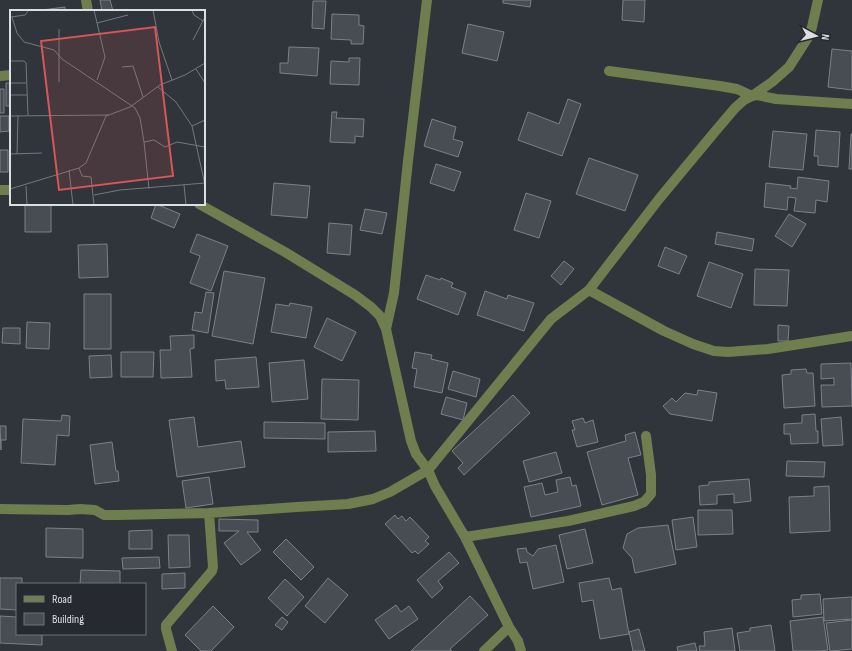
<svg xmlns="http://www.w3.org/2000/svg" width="852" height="651" font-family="'Sofia Sans Condensed',sans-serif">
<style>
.building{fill:#484c53;stroke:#7c8089}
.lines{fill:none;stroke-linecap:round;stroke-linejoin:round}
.minor{stroke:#6e7e4e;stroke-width:10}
.inset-road{fill:none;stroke:#75787e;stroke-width:1}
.view{fill:#d85657;fill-opacity:0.15;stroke:#d85657;stroke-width:2}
.inset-edge{fill:none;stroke:#dcdee3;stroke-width:2}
</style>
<rect width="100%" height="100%" fill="#30343b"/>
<!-- building -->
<path class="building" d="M100,0H110L113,11H102Z
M503,0H531L530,7L503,3Z
M623,0H645L644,22L622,20Z
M313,1H326L324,29L312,28Z
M65,7V11H42V10Z
M332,14L359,15V25L364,26L363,44H351V40L331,39Z
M468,24L504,32L497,61L462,53Z
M289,47L319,48L317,76L280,73V63H288Z
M832,49L852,51V90L828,87Z
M349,58H360L359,85L330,84L331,61L349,62Z
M6,83H11V106H6Z
M0,89H4V113H0Z
M568,99L581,104L562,156L518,140L528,112L559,124Z
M332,112H337L336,118L364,119L363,137L355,136V143L330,142Z
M0,116H9V131L0,132Z
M432,119L456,127L453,139L463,142L458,157L424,146Z
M816,130L840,132L838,167L818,165V156H814Z
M773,131L807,134L803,170L769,167Z
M851,134H852V169H849Z
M0,150H8V172H0Z
M589,158L638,175L625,211L576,194Z
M436,164L461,172L454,191L430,183Z
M798,177L829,181L827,202L816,200L815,213L794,211L796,198L788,197L787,210L764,207L766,183L791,186L790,188L797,189Z
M274,183L310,186L307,218L271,215Z
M526,193L551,201L539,238L514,230Z
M25,204H51V232H25Z
M156,204L180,214L174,228L151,218Z
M365,209L387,213L382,234L360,230Z
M789,214L806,224L792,247L775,236Z
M329,223L352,225L350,255L327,253Z
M717,232L754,239L752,251L715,244Z
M197,234L228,246L211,291L190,283L200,256L190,252Z
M107,244L108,277L79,278L78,245Z
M665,247L687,256L679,274L658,266Z
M564,261L574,269L561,285L551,276Z
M709,262L743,274L731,308L697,296Z
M755,269L789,270L787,306L754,305Z
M224,271L265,278L253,344L212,336Z
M426,275L440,280L441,278L453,283L451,287L466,293L458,315L417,299Z
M485,291L507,299L508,295L534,303L524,331L477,315Z
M206,292L214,293L208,333L192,330L195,312L202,313Z
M84,294H111V349H84Z
M290,303L312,307L306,338L271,332L276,304L289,306Z
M327,318L356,332L342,361L314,347Z
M27,322L50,323L49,349L26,348Z
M778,325L789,326L788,341H778Z
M3,328H20V344L2,343Z
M194,335V348L190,349L192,377L161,378L160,350H171L170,336Z
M121,352H154L153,377H121Z
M415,352L432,355L431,359L448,363L442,393L414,387L417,369L412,368Z
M111,355L112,377L90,378L89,356Z
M256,357L259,387L226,389L225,380L216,381L215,360Z
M304,360L308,399L272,402L269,363Z
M851,363L852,406L822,407L821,385H834V378L821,379V364Z
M806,369L807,373H813L815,406L784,408L782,375L791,374V370Z
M453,371L480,379L476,397L448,389Z
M322,379L359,380L358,420L321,419Z
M698,390L717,393L712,421L670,414L663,406L672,398L676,402L685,393L697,395Z
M513,395L530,413L464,475L458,468L463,463L452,451Z
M446,397L467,403L463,420L441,414Z
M815,414L816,431H818V443L791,444L790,434H784V424L802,423V415Z
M62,415L70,416L69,436L57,435L55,465L21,463L23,419L61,421Z
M194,417L198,447L241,441L245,467L177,477L169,420Z
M841,417L843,445L823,446L821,419Z
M583,418L585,423L593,420L598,442L577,447L572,430H575L572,421Z
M264,422L325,423V439L264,438Z
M0,426H6V440H1V450Z
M375,431L376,451L328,452V432Z
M635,432L641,455L628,458L638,495L602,505L587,452L626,441L625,435Z
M112,442L116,471H118L119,481L95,484L90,445Z
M556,452L562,473L529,482L523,461Z
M787,461L825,462L824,477L786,476Z
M209,477L213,504L186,508L182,481Z
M570,477L572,486L576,485L581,506L531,517L524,487L542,483L545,495L558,492L556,480Z
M749,479L751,501L734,503V494L717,495V504L700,505L699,486L709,485V482Z
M829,486L830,531L790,533L789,497L814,496V487Z
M698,510H732L733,534L698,535Z
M395,515L398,519L402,516L406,521L410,517L429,537L425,541L429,544L418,554L415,551L412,553L385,524Z
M693,517L697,547L676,550L672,520Z
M219,519L258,520V532H247L261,550L241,565L224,543L239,531H219Z
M668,525L676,564L635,573L632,558L623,548L627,534L638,528Z
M46,528L83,529V558L46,557Z
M585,529L593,563L567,569L559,535Z
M152,530V549H129V531Z
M168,535H189L190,567L169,568Z
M286,539L314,567L301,580L273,552Z
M556,545L564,582L533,589L527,562L520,563L517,549L526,548L527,552L533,556L538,549Z
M449,552L459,563L438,581L443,588L432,598L417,580Z
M159,557L160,568L123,569L122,558Z
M81,570L120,571V584H80Z
M185,573V588L162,589V574Z
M0,578H22V584H17V610L0,609Z
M328,578L348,595L325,623L305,606Z
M609,578L612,590L621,588L629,634L600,639L593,600L582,602L579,583Z
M285,579L304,597L287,616L268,598Z
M820,594L822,614L793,617L792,600L801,599V595Z
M470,596L488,615L450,649L452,651H411Z
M852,597V619L824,621L823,599Z
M396,605L401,612L409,606L418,619L389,639L375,620Z
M213,606L234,627L211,651H201L185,635Z
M0,616L17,617V634H42V645L0,643Z
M282,617L288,622L282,630L275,625Z
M823,617L828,650L821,651H793L790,621Z
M852,620V649L830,651L826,623Z
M771,625L775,651H740L737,633L750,631V628Z
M732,628L735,651H700L699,646H705L704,632Z
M639,629L645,651H633L629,632Z
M695,643L697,651H678L677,647Z"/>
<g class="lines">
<!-- minor -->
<path class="minor" d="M86,0L88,11
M609,71L720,86L737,89L752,96L757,95L776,99L852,104
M0,76L11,75
M0,190H11
M199,204L285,252L355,295L371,307L380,316L386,329L411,441L416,454L428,470L435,486L465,537L509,627L518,641L521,651
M589,290L664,331L693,344L714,351L728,352L768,349L852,336
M386,329L394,293L408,161L427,0
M0,509L68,510L80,509L95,510L104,515H118L209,513L297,507L348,504L373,499L390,492L428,470L551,319L589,290L659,199L713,134L735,108L744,100L752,96L772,82L789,67L807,39L812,27L818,0
M465,537L568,521L634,506L644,502L651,494V475L646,436
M172,651L166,629V625L212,571L213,567L209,513
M484,651L509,627"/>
</g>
<!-- overview -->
<g transform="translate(10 10)">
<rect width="195" height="195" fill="#30343b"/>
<path class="inset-road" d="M84,0L95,47L87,70M143,0L149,32L162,70M182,0L184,5L193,11M1,7L15,5L19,0M2,7L7,23L14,32L44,40L52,49L125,98L130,108L134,132L139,179M87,13L118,5M183,30L195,7M0,51H14L16,53L18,105M112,57L123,56L133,87M186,59L195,73M49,72V19M0,73H16M148,77L166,92L182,116L195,175M0,85H17M0,106L99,105M182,116L195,110M134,132L144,130L155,137L167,132L195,137M0,144L32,143M7,144L8,106M69,158L72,166L81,167L84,195M59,160L63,195M174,175L176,195M16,176L17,195M0,179L69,158L76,153L96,106L120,97L150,75L175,65L195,53M84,185L110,180L195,173"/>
<path class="view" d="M145,17L163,166L49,180L31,31Z"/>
<rect width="195" height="195" class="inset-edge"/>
</g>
<!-- legend -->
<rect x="16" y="583" width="130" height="52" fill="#262a30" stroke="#6f7278"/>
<rect x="24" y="596" width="20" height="6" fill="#6e7e4e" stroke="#6f7278"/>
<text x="52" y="603" font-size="12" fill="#dcdee3">Road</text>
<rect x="24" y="613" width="20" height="12" fill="#484c53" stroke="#6f7278"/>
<text x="52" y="623" font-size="12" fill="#dcdee3">Building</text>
<!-- north arrow -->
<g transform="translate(816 36) rotate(97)" stroke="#262a30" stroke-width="3" paint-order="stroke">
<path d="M0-3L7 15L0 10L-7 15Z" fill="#dcdee3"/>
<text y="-6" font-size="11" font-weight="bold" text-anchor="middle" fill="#dcdee3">N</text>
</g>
</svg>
